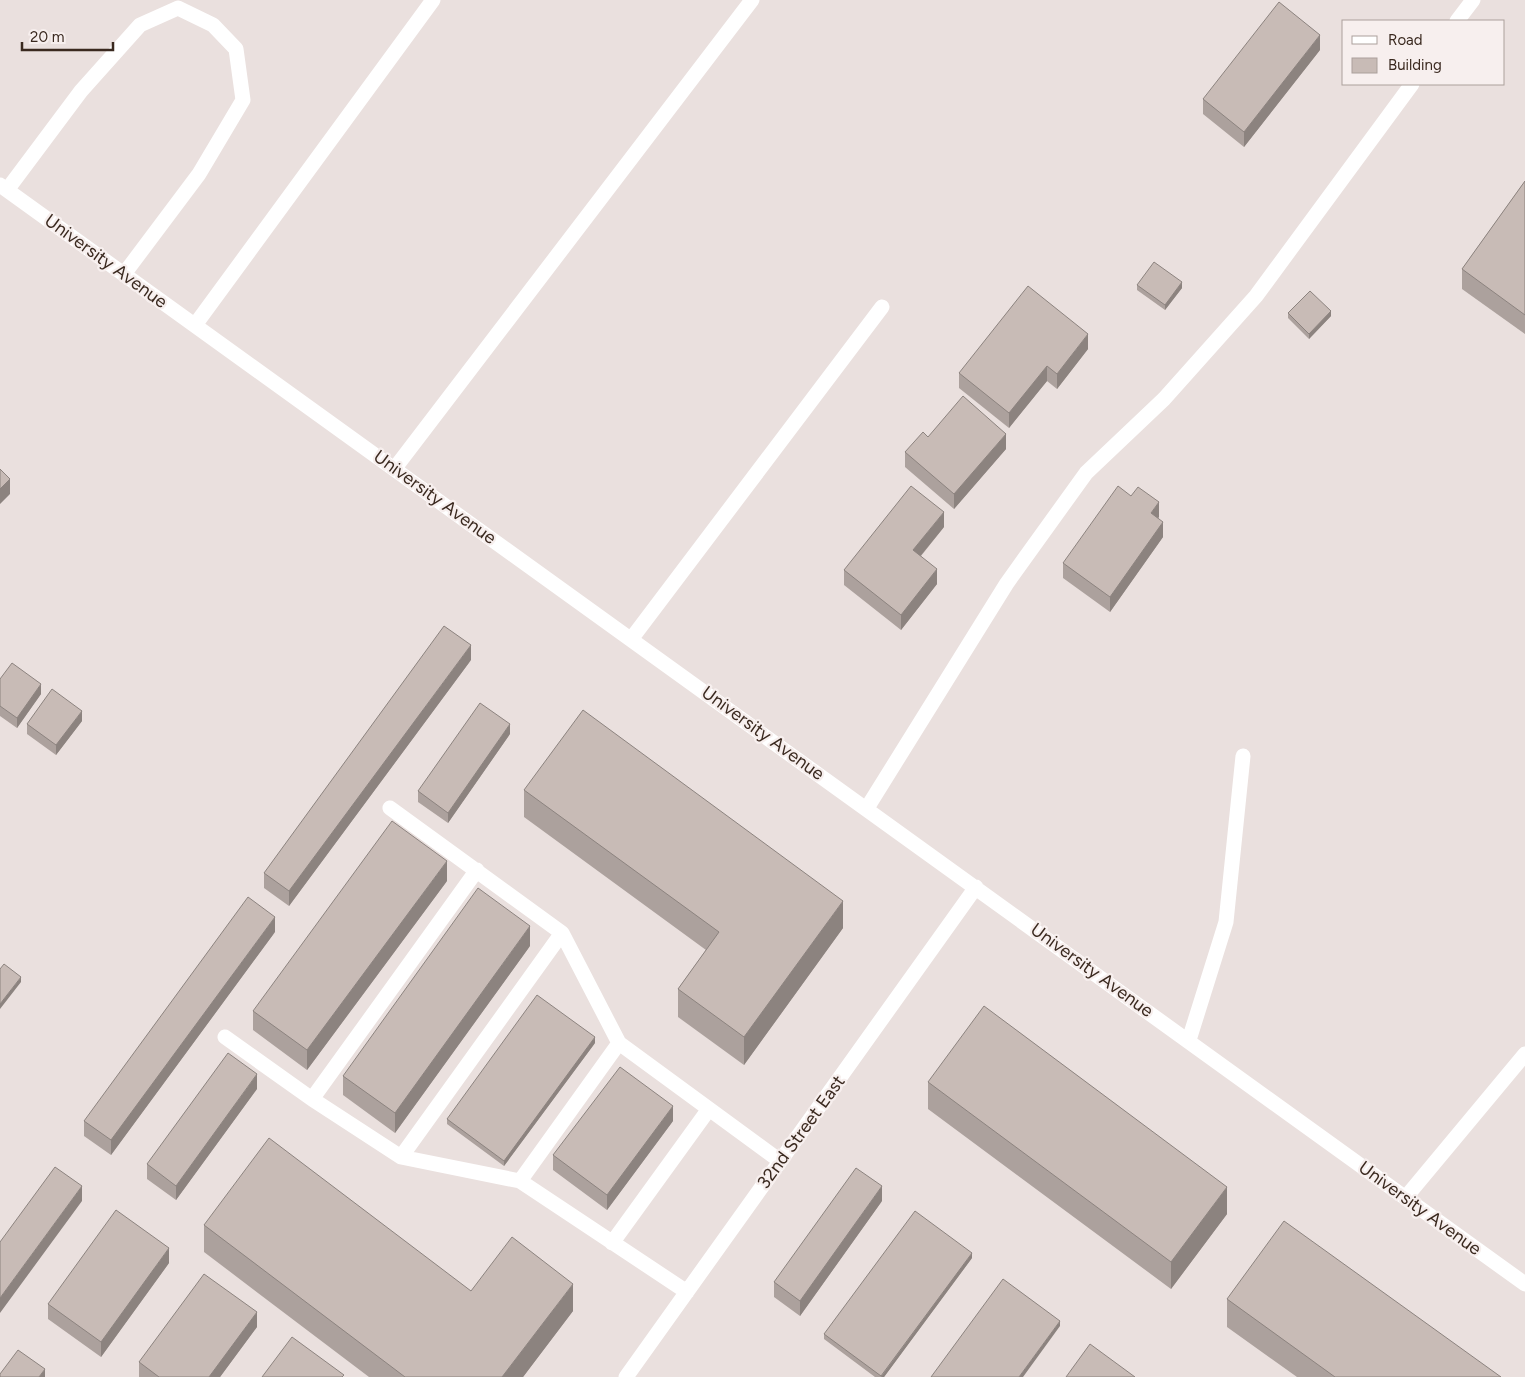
<svg xmlns="http://www.w3.org/2000/svg" width="1525" height="1377" font-family="Figtree,sans-serif">
<style>
.lines{fill:none;stroke-linecap:round;stroke-linejoin:round}
.minor{stroke:#fff;stroke-width:15}
.wall{fill:#aca19d}
.shaded-wall{fill:#8c837f}
.building{fill:#c8bbb6;stroke:#8c837f}
.labels{text-anchor:middle;stroke-width:4.5;stroke-linejoin:round;paint-order:stroke}
.street-label{font-size:18px;fill:#3a291f;stroke:#f7efee}
</style>
<rect width="100%" height="100%" fill="#eae0de"/>
<g class="lines">
<!-- minor -->
<path class="minor" d="M1457,21L1473,0
M0,185L1525,1284
M7,190L81,91L140,25L178,8L213,25L236,49L243,100L199,174L124,274
M195,325L433,0
M395,468L752,0
M632,638L882,307
M390,808L562,933L619,1043L780,1161
M867,808L1007,583L1086,473L1164,399L1256,296L1412,84
M225,1037L312,1099L401,1157L520,1181L687,1292
M1189,1040L1226,922L1243,756
M312,1099L477,870
M401,1157L562,933
M520,1181L619,1043
M1406,1197L1525,1054
M612,1243L709,1109
M626,1377L976,887"/>
</g>
<!-- wall -->
<path class="wall" d="M1320,50L1244,147L1203,114V99Z
M1525,181V334L1462,289V269Z
M1137,285L1182,288L1165,310L1137,290Z
M1288,313L1331,316L1309,339L1288,318Z
M1088,349L1057,389L1047,381L1009,428L959,388V373Z
M928,437L1006,449L954,509L905,467V452Z
M1159,517L1158,518L1163,537L1110,612L1063,578V563Z
M944,527L921,556L937,584L901,630L844,585V570Z
M471,660L289,906L264,888V873Z
M0,679L41,694L17,728L0,716Z
M82,721L56,755L27,734V724Z
M510,734L448,823L418,802V791Z
M524,790L843,928L744,1065L678,1017V989L706,950L524,817Z
M447,881L307,1070L253,1030V1011Z
M275,932L111,1155L84,1136V1121Z
M530,946L395,1133L343,1095V1076Z
M595,1043L504,1166L447,1124V1119Z
M928,1082L1227,1214L1171,1289L928,1109Z
M257,1089L176,1200L147,1179V1164Z
M673,1121L607,1210L553,1170V1155Z
M882,1201L800,1316L774,1297V1282Z
M204,1225L471,1291L573,1311L523,1377H369L204,1252Z
M972,1258L884,1377H875L824,1339V1334Z
M169,1263L101,1357L48,1319V1304Z
M1227,1299L1501,1377H1297L1227,1327Z
M257,1327L220,1377H139V1362Z"/>
<!-- shaded-wall -->
<path class="shaded-wall" d="M1320,35V50L1244,147V132Z
M1182,282V288L1165,310V305Z
M1331,311V316L1309,339V334Z
M1088,334V349L1057,389V374Z
M1047,366V381L1009,428V413Z
M1006,434V449L954,509V494Z
M10,479V494L0,504V489Z
M1159,502V517L1151,528V513Z
M944,512V527L913,565V550Z
M1163,522V537L1110,612V597Z
M937,569V584L901,630V615Z
M471,645V660L289,906V891Z
M41,684V694L17,728V718Z
M82,711V721L56,755V745Z
M510,724V734L448,823V813Z
M447,861V881L307,1070V1050Z
M843,901V928L744,1065V1037Z
M275,917V932L111,1155V1140Z
M530,926V946L395,1133V1113Z
M21,977V982L0,1009V1004Z
M595,1037V1043L504,1166V1161Z
M257,1074V1089L176,1200V1186Z
M673,1106V1121L607,1210V1195Z
M82,1186V1201L0,1313V1298Z
M882,1186V1201L800,1316V1301Z
M1227,1187V1214L1171,1289V1262Z
M169,1248V1263L101,1357V1342Z
M972,1253V1258L884,1377H881Z
M573,1284V1311L523,1377H502Z
M257,1312V1327L220,1377H209Z
M1060,1321V1326L1023,1377H1019Z
M45,1369V1377H39Z"/>
<!-- building -->
<path class="building" d="M1279,2L1320,35L1244,132L1203,99Z
M1525,181V315L1462,269Z
M1154,262L1182,282L1165,305L1137,285Z
M1028,286L1088,334L1057,374L1047,366L1009,413L959,373Z
M1310,291L1331,311L1309,334L1288,313Z
M963,396L1006,434L954,494L905,452L923,432L928,437Z
M0,469L10,479L0,489Z
M911,486L944,512L913,550L937,569L901,615L844,570Z
M1118,486L1131,496L1138,487L1159,502L1151,513L1163,522L1110,597L1063,563Z
M444,626L471,645L289,891L264,873Z
M12,663L41,684L17,718L0,706V679Z
M52,689L82,711L56,745L27,724Z
M480,703L510,724L448,813L418,791Z
M583,710L843,901L744,1037L678,989L719,932L524,790Z
M392,821L447,861L307,1050L253,1011Z
M478,888L530,926L395,1113L343,1076Z
M248,897L275,917L111,1140L84,1121Z
M4,964L21,977L0,1004V969Z
M537,995L595,1037L504,1161L447,1119Z
M984,1006L1227,1187L1171,1262L928,1082Z
M228,1053L257,1074L176,1186L147,1164Z
M620,1067L673,1106L607,1195L553,1155Z
M269,1138L471,1291L512,1237L573,1284L502,1377H405L204,1225Z
M55,1167L82,1186L0,1298V1242Z
M856,1168L882,1186L800,1301L774,1282Z
M116,1210L169,1248L101,1342L48,1304Z
M915,1211L972,1253L881,1376L824,1334Z
M1284,1221L1501,1377H1335L1227,1299Z
M204,1274L257,1312L209,1377H159L139,1362Z
M1003,1279L1060,1321L1019,1377H931Z
M292,1337L344,1375L342,1377H262Z
M1090,1344L1135,1377H1066Z
M18,1350L45,1369L39,1377H0V1374Z"/>
<g class="labels">
<!-- street labels -->
<g class="street-label">
<text transform="translate(106 261) rotate(36)" y="6">University Avenue</text>
<text transform="translate(435 497) rotate(36)" y="6">University Avenue</text>
<text transform="translate(763 733) rotate(36)" y="6">University Avenue</text>
<text transform="translate(1092 970) rotate(36)" y="6">University Avenue</text>
<text transform="translate(801 1132) rotate(-54)" y="6">32nd Street East</text>
<text transform="translate(1420 1208) rotate(36)" y="6">University Avenue</text>
</g>
</g>
<!-- legend -->
<rect x="1342" y="20" width="162" height="65" fill="#f7efee" stroke="#aba09b"/>
<rect x="1352" y="36" width="25" height="8" fill="#ffffff" stroke="#aba09b"/>
<text x="1388" y="45" font-size="15" fill="#3a291f">Road</text>
<rect x="1352" y="58" width="25" height="15" fill="#c8bbb6" stroke="#aba09b"/>
<text x="1388" y="70" font-size="15" fill="#3a291f">Building</text>
<!-- scale -->
<path d="M22 42v8h91v-8" fill="none" stroke="#3a291f" stroke-width="2.5"/>
<text x="30" y="42" font-size="15" fill="#3a291f" stroke="#f7efee" stroke-width="4" paint-order="stroke">20 m</text>
</svg>
